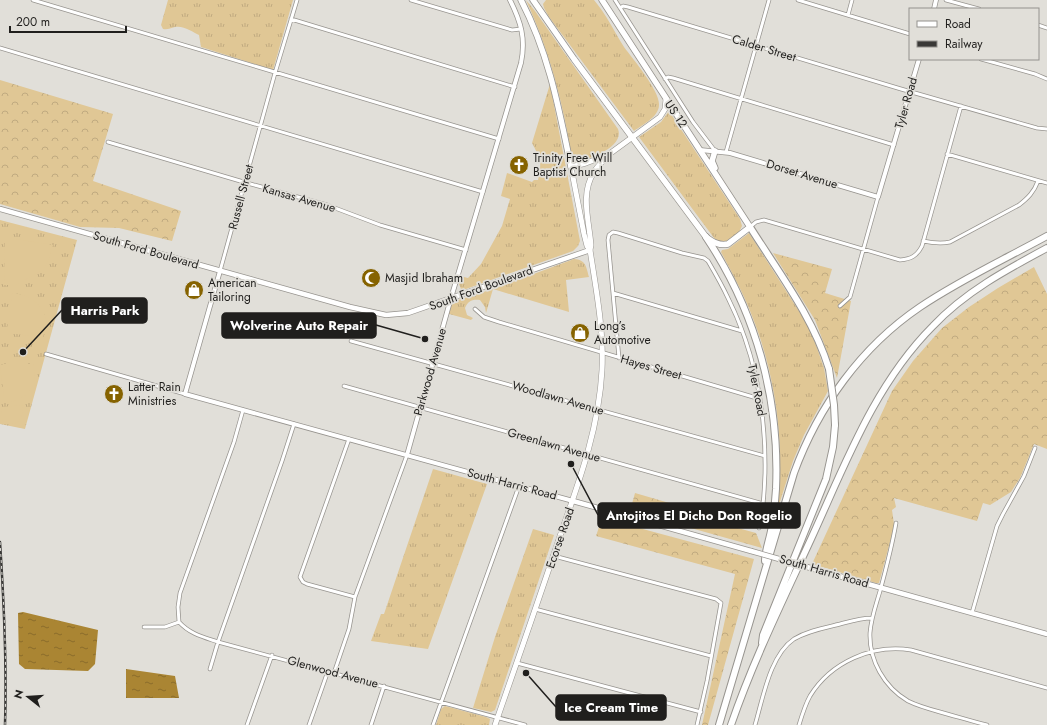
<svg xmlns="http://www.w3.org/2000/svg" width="1047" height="725" font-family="Jost,sans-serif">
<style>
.grass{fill:url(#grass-tufts)}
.forest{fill:url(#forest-crowns)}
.pitch{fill:#e0c795}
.water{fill:url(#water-ripples)}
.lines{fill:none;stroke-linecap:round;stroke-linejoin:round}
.minor-casing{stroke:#97948f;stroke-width:4.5}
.tertiary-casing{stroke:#97948f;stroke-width:5.5}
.secondary-casing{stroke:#97948f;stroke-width:6}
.primary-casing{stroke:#97948f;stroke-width:6}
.trunk-casing{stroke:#97948f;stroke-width:7}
.motorway-casing{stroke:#97948f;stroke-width:8}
.minor{stroke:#fff;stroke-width:3}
.tertiary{stroke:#fff;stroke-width:4}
.secondary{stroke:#fff;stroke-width:4.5}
.primary{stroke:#fff;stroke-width:5}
.trunk{stroke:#fff;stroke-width:5.5}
.motorway{stroke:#fff;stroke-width:6}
.rail-casing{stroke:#3a3937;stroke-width:2.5}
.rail{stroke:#e1dfd9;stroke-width:1;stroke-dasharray:3;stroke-linecap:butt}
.secondary-bridge-casing{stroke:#97948f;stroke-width:6;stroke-linecap:butt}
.motorway-bridge-casing{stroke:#97948f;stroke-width:8;stroke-linecap:butt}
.secondary-bridge{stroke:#fff;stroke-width:4.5}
.motorway-bridge{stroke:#fff;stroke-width:6}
.labels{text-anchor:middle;stroke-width:3.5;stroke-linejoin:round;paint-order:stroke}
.street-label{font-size:12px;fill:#201f1d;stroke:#e1dfd9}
.poi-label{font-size:12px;fill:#201f1d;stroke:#e1dfd9;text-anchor:start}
.leader{fill:none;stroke:#201f1d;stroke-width:1.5}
.callout-dot{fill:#201f1d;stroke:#e1dfd9;stroke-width:1.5}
.callout{fill:#201f1d;stroke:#201f1d;stroke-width:1.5}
.callout-label{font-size:13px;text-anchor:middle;font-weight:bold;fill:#fff}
</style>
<defs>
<pattern id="grass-tufts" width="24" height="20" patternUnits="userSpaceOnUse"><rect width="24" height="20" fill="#e0c795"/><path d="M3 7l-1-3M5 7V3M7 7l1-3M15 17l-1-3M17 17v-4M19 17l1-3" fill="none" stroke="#c0aa80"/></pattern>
<pattern id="forest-crowns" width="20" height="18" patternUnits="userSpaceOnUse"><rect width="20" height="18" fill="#e0c795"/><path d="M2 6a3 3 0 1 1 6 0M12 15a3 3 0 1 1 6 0" fill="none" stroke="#c0aa80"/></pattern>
<pattern id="water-ripples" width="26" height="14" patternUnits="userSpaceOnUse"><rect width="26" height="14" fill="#aa8533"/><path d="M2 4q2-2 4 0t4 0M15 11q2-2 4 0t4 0" fill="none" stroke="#8a6c2b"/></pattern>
</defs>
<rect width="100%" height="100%" fill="#e1dfd9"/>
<!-- grass -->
<path class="grass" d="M168,0H293L273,70L201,47L199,35C193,32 183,25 175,27C170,28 168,30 163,29L161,25Z
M526,0L535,11L618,129C625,148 587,160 573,163C569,143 566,123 561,103C553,68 541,33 526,0Z
M546,0H594C606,14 614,31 624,47C633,59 660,91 659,105C659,117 642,125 634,131L549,17L544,8L543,4Z
M550,84L580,241L578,246L573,251L466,289H461L459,284L460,276L468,278L481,264L502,226L510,199L501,196L507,173L532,182L534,180H538C542,162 541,160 532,143Z
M669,111L740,219L742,226L739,232L724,243L719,242L714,238L639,137L661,122Z
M0,220L77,240L25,429L0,424Z
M749,233L806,322L816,345L824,368L828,391L804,435L793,461L777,511C778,491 780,470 780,450C778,404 769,358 752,316C744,294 732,273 721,252L722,250L728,249Z
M574,259C586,260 586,266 589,277L566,280L569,312L493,289L486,313L485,307L480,300C472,299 468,301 465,308L467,315L473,318L471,320L449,314L451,306L455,301L493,289Z
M433,469L487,484L428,649L371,641L381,614H384Z
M533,529L554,535L495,710L491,712L473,708L495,637Z
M445,706L486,717L490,719L489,725H436L441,709Z"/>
<!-- forest -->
<path class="forest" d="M0,80L113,114L93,181L181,211L172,241L119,228L80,227L0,204Z
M773,253L832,269L825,293L851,301L837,378L815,320Z
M1034,267L1047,294V449L1034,444L1020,478L1011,492L990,505L983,503L977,521L894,498L896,507L892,510L894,524L893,531L879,583H876L812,564L892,391L913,361L942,328L969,307L998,288Z
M635,493L714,516L712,521L756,533L762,548L630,511Z
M602,518L754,559L708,725H702L735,574L596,536Z"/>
<!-- pitch -->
<path class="pitch" d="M9,238L53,245L49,259L43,270L21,282L15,285H4L5,241Z
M15,293C30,296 48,307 46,325C45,329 44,334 43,338L10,333L7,329L12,294Z
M3,364H33C40,386 27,400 5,403L0,367Z
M23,405C23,420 18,426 3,424L1,409L3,407Z"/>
<!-- water -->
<path class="water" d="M23,612L98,630L95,664L88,671L25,669L19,664L18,613Z
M126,669L175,676L179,698H126Z"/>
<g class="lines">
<!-- minor casing -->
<g class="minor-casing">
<path id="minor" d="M33,0L499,139
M411,0L512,30L521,29
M615,0L693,122L715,151
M798,0L910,34
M946,0L979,9
M620,8L623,6L628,7L901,89L1037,128L1047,129
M848,15L852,0
M291,19L515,87
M1038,25L1047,28
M0,48L483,192
M981,59L1035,74L1047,79
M665,79L668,77L673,78L894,145
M108,142L247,183L327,205L380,225L466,250
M726,152L769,0
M947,154L1047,183
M750,227L756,222L764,220L900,260C911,259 917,256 922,246L961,106
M923,241C933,243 940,244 950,242L1019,205C1028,198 1034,192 1038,181
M220,271L275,73L297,0
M613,293L742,331
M840,306L850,297L878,197
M475,309L484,317L499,322L760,399
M351,341L765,456
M46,354L185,394
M619,358L608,240L609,235L613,232L618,233L682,253L704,258L708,261C715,273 722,285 728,298C755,352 766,414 765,473C764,492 764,510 759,528
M344,386L764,504
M349,439L300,577L303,582L307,584L355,597
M896,523C892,546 886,569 880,591C876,605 871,618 870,633C869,660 884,687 908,701C918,706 929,709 940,712C955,716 971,721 987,725
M554,556L716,599L721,603L707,681L697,725
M535,609L711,656
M972,613L997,526L1003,514L1024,476L1035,448
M179,622C190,634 203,637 218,642L525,725
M179,622L178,607L180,593L234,442L243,410
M144,627H165L179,622
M517,663L701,712
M210,669L218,642L282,461L294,424
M334,673L349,629L355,597L407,455
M247,725L272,655
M309,725L328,671
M371,725L384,686
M433,725L519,486
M755,725C763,698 770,655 794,639C806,632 819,629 832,626C845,623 859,618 872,618
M799,725C802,715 805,705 810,696C831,662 872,644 911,650L1047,688"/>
</g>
<!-- tertiary casing -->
<g class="tertiary-casing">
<path id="tertiary" d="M934,9L936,0
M700,150L730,153L878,197L919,59
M220,271L185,394L573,501
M407,455L451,298L521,63C526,39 521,22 510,0"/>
</g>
<!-- secondary casing -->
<g class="secondary-casing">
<path id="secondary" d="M0,209L350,307L386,315L408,313L590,250
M573,501L751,551
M814,569L1047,634"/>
</g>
<!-- primary casing -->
<g class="primary-casing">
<path id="primary" d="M590,250L587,246L584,234L571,167L586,163L608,155L660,117L665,109L666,99
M495,725C517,662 539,599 560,536C579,482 599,428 602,370C604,330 596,289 590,250L591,245C589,220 580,194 594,172C598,165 604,161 608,155"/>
</g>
<!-- trunk casing -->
<g class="trunk-casing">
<path id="trunk" d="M521,0C549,54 559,109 571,167
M533,0L574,59L706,237C713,242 719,246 728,244L750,227L602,0
M715,168L712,161L715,151"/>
</g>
<!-- motorway casing -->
<g class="motorway-casing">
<path id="motorway" d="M750,227C779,273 813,317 829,369
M706,237C756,312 780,399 776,489C775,503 774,517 771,531C769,541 765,551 765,561
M762,643L763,635L826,479L833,447L835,425
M719,725L794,473C818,407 861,347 920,307C960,280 1005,259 1047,236
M731,725C753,661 783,600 811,539C845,465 874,385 933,326C965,292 1006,270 1047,248"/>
</g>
<!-- minor -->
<use href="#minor" class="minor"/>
<!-- tertiary -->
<use href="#tertiary" class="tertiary"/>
<!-- secondary -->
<use href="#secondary" class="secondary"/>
<!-- primary -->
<use href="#primary" class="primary"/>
<!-- trunk -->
<use href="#trunk" class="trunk"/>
<!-- motorway -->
<use href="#motorway" class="motorway"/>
<!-- rail casing -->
<g class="rail-casing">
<path id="rail" d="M0,542C4,603 7,664 5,725"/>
</g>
<!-- rail -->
<use href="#rail" class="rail"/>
<!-- secondary-bridge casing -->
<g class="secondary-bridge-casing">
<path id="secondary-bridge" d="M751,551L814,569"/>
</g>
<!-- motorway-bridge casing -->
<g class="motorway-bridge-casing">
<path id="motorway-bridge" d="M829,369L834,405L835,425"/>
</g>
<!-- secondary-bridge -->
<use href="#secondary-bridge" class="secondary-bridge"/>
<!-- motorway-bridge -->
<use href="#motorway-bridge" class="motorway-bridge"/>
</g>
<!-- icons -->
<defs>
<g id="church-disc" transform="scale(1)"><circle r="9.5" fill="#866300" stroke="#e1dfd9"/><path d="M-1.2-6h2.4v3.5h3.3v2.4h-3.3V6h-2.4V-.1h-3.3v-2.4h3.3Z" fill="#fff"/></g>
<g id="mosque-disc" transform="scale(1)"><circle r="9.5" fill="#866300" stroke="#e1dfd9"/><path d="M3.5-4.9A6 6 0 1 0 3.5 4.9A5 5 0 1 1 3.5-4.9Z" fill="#fff"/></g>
<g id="shop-disc" transform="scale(1)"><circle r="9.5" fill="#866300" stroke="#e1dfd9"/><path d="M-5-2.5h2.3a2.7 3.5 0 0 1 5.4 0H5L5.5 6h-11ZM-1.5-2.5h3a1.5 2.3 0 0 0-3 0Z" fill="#fff"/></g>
</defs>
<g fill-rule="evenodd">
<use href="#church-disc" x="519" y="165"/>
<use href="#mosque-disc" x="371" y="278"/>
<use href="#shop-disc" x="194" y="290"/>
<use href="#shop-disc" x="580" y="333"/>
<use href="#church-disc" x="114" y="394"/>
</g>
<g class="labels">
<!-- street labels -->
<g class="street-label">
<text transform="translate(764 48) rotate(17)" y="4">Calder Street</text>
<text transform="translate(906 103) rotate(-74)" y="4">Tyler Road</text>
<text transform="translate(676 114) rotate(56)" y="4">US 12</text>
<text transform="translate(802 174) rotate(17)" y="4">Dorset Avenue</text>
<text transform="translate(241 197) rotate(-75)" y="4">Russell Street</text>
<text transform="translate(299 198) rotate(16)" y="4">Kansas Avenue</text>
<text transform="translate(146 250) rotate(16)" y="4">South Ford Boulevard</text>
<text transform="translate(481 288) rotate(-20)" y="4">South Ford Boulevard</text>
<text transform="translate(651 367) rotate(16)" y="4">Hayes Street</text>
<text transform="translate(430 372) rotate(-74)" y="4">Parkwood Avenue</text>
<text transform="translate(757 390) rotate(79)" y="4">Tyler Road</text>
<text transform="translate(558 398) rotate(16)" y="4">Woodlawn Avenue</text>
<text transform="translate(554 445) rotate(16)" y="4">Greenlawn Avenue</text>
<text transform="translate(512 484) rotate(15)" y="4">South Harris Road</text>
<text transform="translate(560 538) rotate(-71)" y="4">Ecorse Road</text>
<text transform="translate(824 571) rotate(16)" y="4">South Harris Road</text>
<text transform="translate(333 672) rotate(15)" y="4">Glenwood Avenue</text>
</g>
<!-- poi labels -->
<g class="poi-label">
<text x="533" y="162">Trinity Free Will<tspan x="533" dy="14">Baptist Church</tspan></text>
<text x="385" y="282">Masjid Ibraham</text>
<text x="208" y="287">American<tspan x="208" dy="14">Tailoring</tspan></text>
<text x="594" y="330">Long’s<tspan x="594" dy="14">Automotive</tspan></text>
<text x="128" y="391">Latter Rain<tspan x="128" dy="14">Ministries</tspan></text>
</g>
</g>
<!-- callouts -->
<path class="leader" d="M23 352L62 310M425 339L376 325M571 464L598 515M526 673L556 707"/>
<g class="callout-dot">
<circle cx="23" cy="352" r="4"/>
<circle cx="425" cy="339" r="4"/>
<circle cx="571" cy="464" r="4"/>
<circle cx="526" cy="673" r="4"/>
</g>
<g class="callout">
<rect x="62" y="298" width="85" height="25" rx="4"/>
<rect x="222" y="313" width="154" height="25" rx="4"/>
<rect x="598" y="503" width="202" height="25" rx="4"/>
<rect x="556" y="695" width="110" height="25" rx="4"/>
</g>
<g class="callout-label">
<text x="105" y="315">Harris Park</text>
<text x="299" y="330">Wolverine Auto Repair</text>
<text x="699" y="520">Antojitos El Dicho Don Rogelio</text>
<text x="611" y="712">Ice Cream Time</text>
</g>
<!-- legend -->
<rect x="909" y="8" width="130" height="52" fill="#e1dfd9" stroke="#94928e"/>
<rect x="917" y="21" width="20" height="6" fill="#ffffff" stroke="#94928e"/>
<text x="945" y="28" font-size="12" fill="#201f1d">Road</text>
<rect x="917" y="41" width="20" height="6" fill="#3a3937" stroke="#94928e"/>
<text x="945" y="48" font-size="12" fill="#201f1d">Railway</text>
<!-- north arrow -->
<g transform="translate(28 697) rotate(287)" stroke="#e1dfd9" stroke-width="3" paint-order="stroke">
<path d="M0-3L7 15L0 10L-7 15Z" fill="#201f1d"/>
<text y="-6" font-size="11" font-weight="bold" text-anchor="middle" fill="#201f1d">N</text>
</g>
<!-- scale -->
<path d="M10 26v6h116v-6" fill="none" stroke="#201f1d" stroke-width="2"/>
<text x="16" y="26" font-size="12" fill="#201f1d" stroke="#e1dfd9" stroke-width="3" paint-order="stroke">200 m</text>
</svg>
